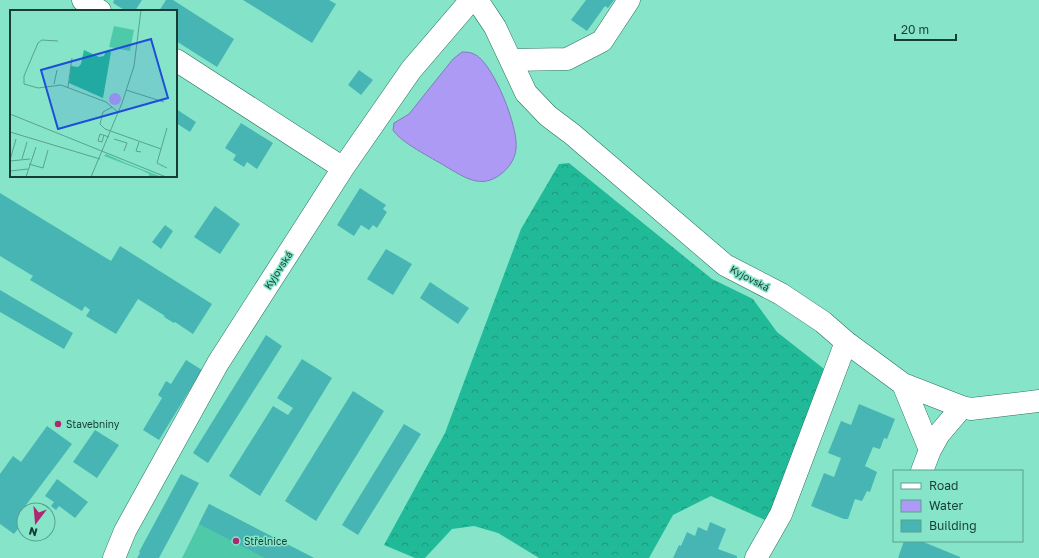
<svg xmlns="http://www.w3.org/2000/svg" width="1039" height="558" font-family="'Golos Text',sans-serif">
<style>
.forest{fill:url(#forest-crowns)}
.pitch{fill:#4ecaaa}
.water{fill:#ad9af4;stroke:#7f7eba}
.building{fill:#47b5b3}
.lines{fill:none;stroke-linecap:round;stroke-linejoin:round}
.minor-casing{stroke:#27725e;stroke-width:23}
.minor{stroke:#fff;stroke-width:22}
.poi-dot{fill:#ad286f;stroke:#86e5c9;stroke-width:1.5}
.labels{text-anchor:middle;stroke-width:3;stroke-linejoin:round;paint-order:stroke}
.street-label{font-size:10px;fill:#153d33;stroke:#86e5c9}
.poi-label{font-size:10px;fill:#153d33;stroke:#86e5c9;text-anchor:start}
.inset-road{fill:none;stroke:#59a28d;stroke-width:1}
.view{fill:#1d4ed8;fill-opacity:0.15;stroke:#1d4ed8;stroke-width:2}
.inset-edge{fill:none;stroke:#153d33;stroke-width:2}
</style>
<defs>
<pattern id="forest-crowns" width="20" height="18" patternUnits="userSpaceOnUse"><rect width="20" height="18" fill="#21ba98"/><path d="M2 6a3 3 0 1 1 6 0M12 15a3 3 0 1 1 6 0" fill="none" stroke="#1c987d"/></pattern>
</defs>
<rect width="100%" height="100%" fill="#86e5c9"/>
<!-- forest -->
<path class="forest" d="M569,163L712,279L753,299L777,332L828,372L775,507L765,520L711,496L673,515L649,558H539L498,533L474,526L452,529L425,558H415L384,545L445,433L521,229L559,164Z"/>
<!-- pitch -->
<path class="pitch" d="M209,504L314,558H182Z"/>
<!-- water -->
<path class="water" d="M462,52C466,52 470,52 474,54C493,62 519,128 516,149C515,159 509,168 501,174C481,190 464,177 445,166C432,158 400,142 393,130L394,123L409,114L453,59Z"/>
<!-- building -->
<path class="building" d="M114,0H142L135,11H126L113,3Z
M166,0H173L234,39L217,67L176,41V11H159Z
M243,0H329L336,4L312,43Z
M586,0H614L608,8L605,6L587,31L571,20Z
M359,70L373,80L361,95L348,85Z
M176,109L196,122L190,132L176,123Z
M241,123L273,143L257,169L247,162L244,167L233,160L236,155L225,148Z
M360,188L386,205L383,209L387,212L377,228L373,225L369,230L361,225L354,236L337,225Z
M0,193L111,261L120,246L212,304L193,334L175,322L174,323L164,317L165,316L138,299L116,334L86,316L90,310L85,306L82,311L30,280L33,276L0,256Z
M215,206L240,224L220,254L194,237Z
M165,225L173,231L161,249L152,242Z
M386,249L412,264L393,295L367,279Z
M430,282L469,308L458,324L420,298Z
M0,290L73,333L64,349L0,312Z
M266,335L282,346L208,463L193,453Z
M302,359L332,378L260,496L229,476L273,406L288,415L293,408L277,398Z
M186,360L202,370L159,440L143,430L162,398L158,395L166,381L171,384Z
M353,391L384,411L316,521L285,501Z
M859,404L895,419L887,439L884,438L880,449L873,447L865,466L877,472L870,492L867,491L862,501L855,499L848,519H844L811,506L824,473L834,477L841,458L828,453L841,421L851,425Z
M404,424L421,434L358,535L342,525Z
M47,426L72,444L26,505L33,510H24V521L14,534L0,524V474L13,456L21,462Z
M95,430L119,445L97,478L73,462Z
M181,474L199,483L159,558H137L140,553L139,552Z
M57,479L88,502L75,518L59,506L56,510L51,506L54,502L45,496Z
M209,504L314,558H265L199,524Z
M710,522L726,529L718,549L737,556V558H673L679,545L681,546L687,532L695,536L698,527L707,531Z
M904,541H921L960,557V558H898Z"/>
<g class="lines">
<!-- minor casing -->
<g class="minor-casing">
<path id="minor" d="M83,0L100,11
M477,0L495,27L526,93L548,116L572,134L725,265L781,294L823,322L846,342L903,384L962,407L971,409L1039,401
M176,60L343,168
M511,60L567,59L602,41L629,0
M903,384L930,450
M922,471L930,450L939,434L962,407
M114,558L125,531L218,363L343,168L411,70L471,0
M756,558L781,514L846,342"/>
</g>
<!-- minor -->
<use href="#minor" class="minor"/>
</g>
<!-- markers -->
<g class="poi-dot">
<circle cx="58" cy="424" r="4"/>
<circle cx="236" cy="541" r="4"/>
</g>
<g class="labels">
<!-- street labels -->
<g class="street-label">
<text transform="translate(278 270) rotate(-57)" y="4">Kyjovská</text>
<text transform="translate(750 278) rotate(28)" y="4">Kyjovská</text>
</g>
<!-- poi labels -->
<g class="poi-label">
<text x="66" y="428">Stavebniny</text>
<text x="244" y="545">Střelnice</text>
</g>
</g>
<!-- overview -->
<g transform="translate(10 10)">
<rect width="167" height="167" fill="#86e5c9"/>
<path d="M96,144L116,153L152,167H139V164L131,160L94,146Z" fill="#4ecaaa"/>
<path d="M74,40L89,47L94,46L96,41L101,42L93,88L59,73L61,56L68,57L71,54Z" fill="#21ba98"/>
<path d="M104,16L124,20L120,41L99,37Z" fill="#4ecaaa"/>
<path d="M99 89a6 6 0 1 1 12 0a6 6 0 1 1-12 0Z" fill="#ad9af4"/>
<path class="inset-road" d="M48,31L32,30L28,33L14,66V74L28,78L51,75L96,92L108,102M44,74L47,60M58,77L62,48M116,80L154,92M102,97L93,102L90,114L95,119L151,139M0,104L156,167M157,118L147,153L157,158M0,122L90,149M94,125L92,132L88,131L90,124L99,127M104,129L117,133L114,141M129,132L126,141L131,142M12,149L17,132M0,150L6,129M0,151L20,149M19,154L33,158L38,140M0,161L18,159M16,167L26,137M81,167L112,93L124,56L131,0"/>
<path class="view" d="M141,29L158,88L48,119L31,60Z"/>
<rect width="167" height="167" class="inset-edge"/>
</g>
<!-- legend -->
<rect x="893" y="470" width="130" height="72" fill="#86e5c9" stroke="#59a28d"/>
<rect x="901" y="483" width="20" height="6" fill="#ffffff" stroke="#59a28d"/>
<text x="929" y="490" font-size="12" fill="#153d33">Road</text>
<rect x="901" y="500" width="20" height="12" fill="#ad9af4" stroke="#59a28d"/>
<text x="929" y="510" font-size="12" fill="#153d33">Water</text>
<rect x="901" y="520" width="20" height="12" fill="#47b5b3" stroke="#59a28d"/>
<text x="929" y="530" font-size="12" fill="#153d33">Building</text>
<!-- north arrow -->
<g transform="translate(36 522) rotate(196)"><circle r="19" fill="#86e5c9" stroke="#59a28d"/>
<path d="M0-3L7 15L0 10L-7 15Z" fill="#ad286f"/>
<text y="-6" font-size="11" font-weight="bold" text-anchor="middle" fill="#153d33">N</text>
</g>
<!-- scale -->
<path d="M895 34v6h61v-6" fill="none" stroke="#153d33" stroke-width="2"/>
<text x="901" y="34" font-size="12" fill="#153d33" stroke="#86e5c9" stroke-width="3" paint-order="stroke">20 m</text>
</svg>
